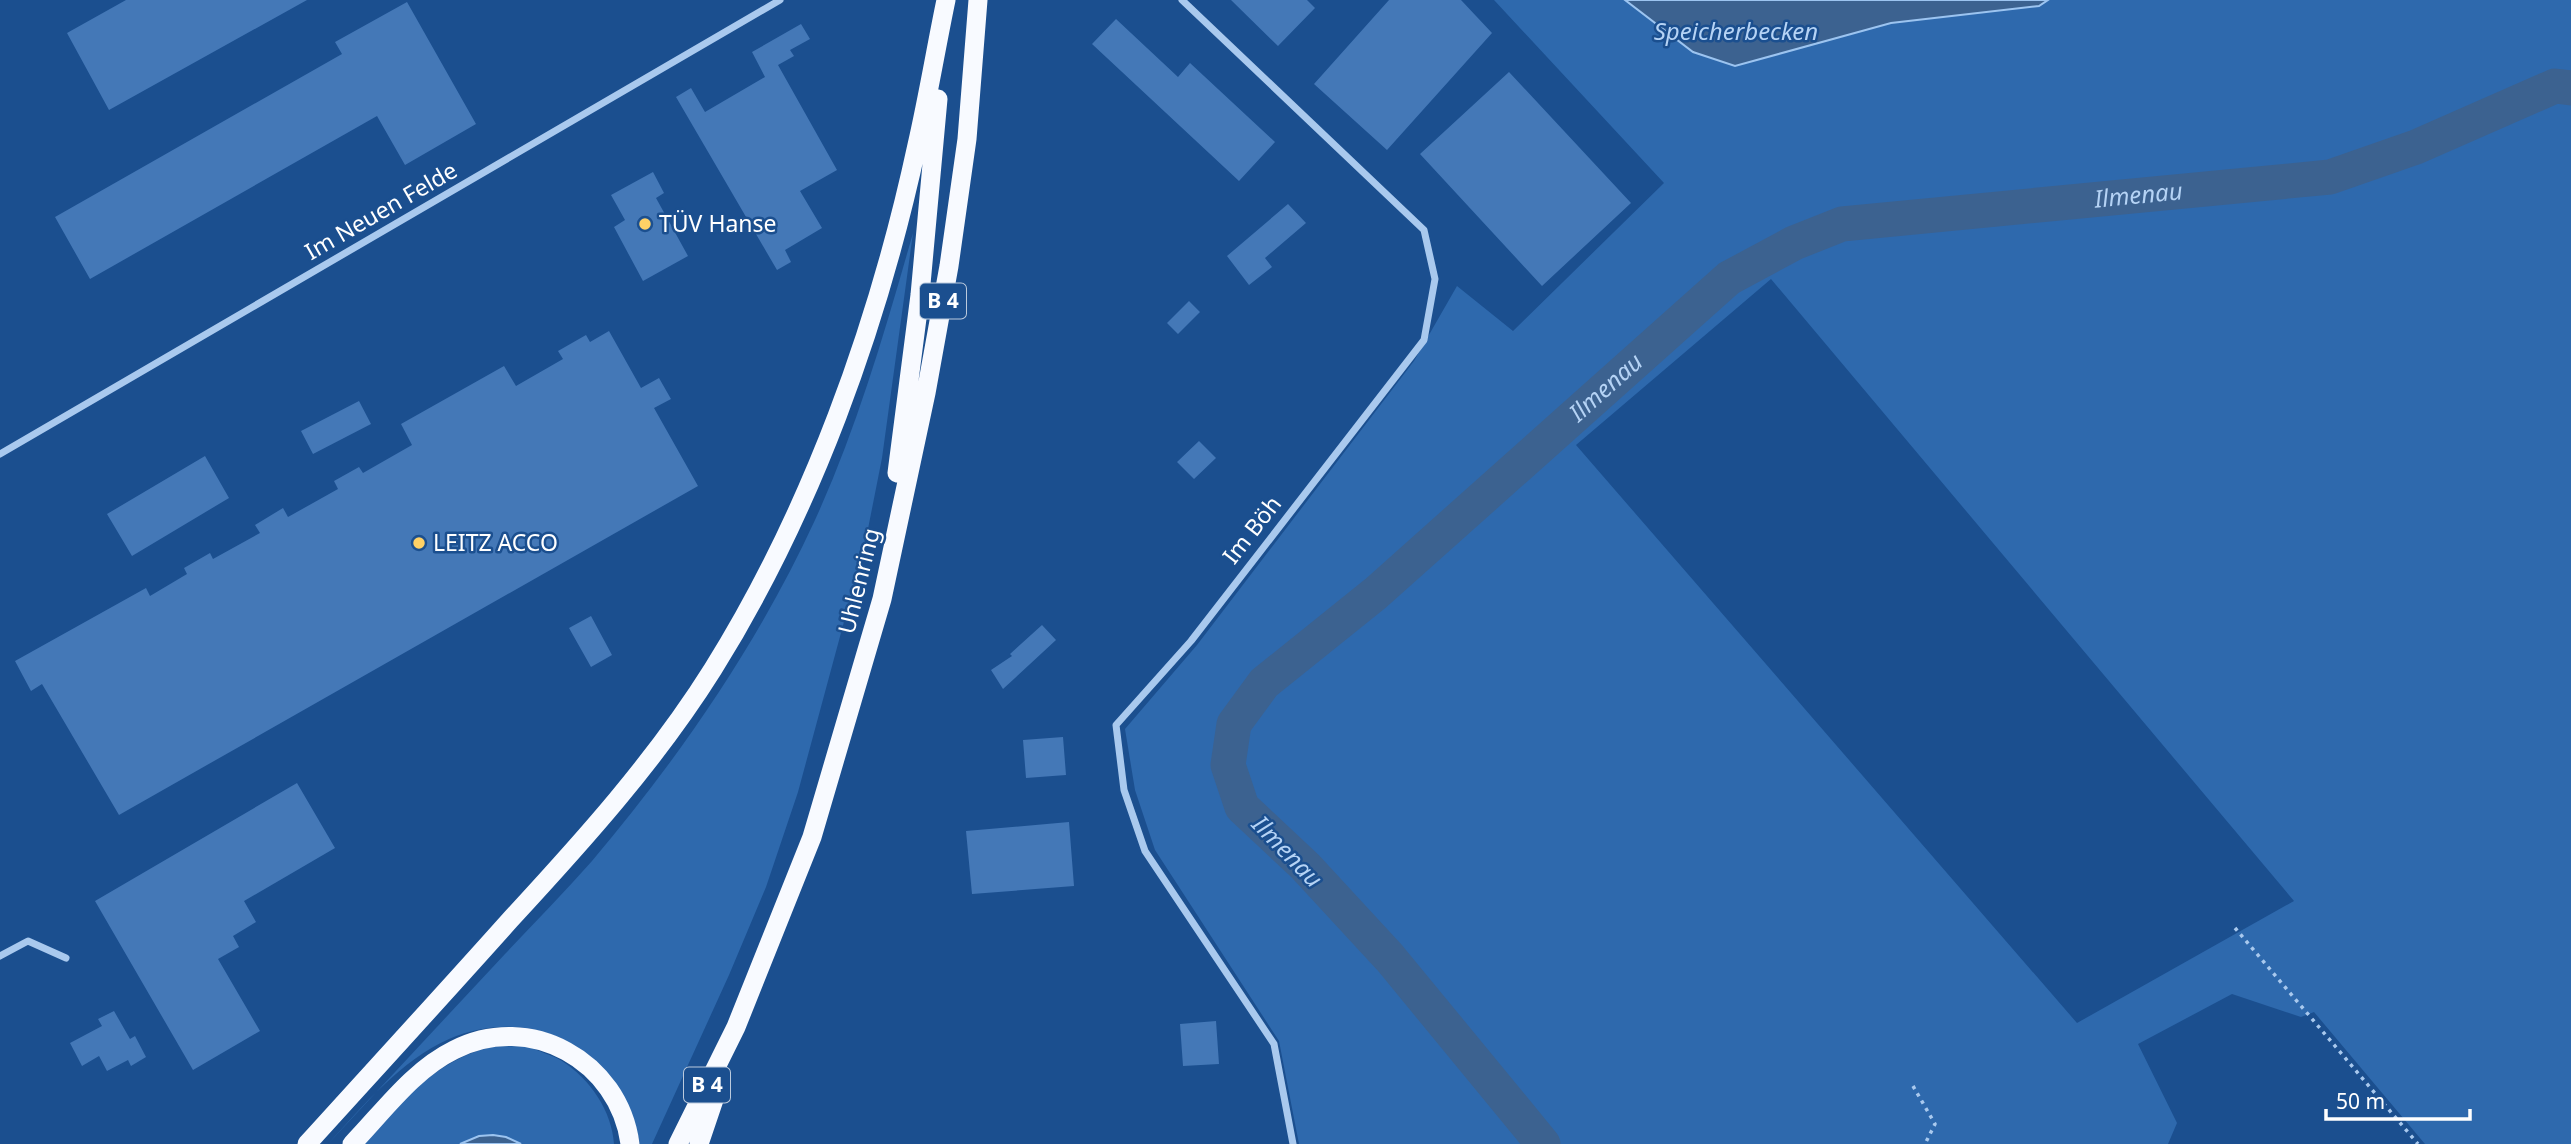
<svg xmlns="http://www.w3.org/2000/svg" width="2571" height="1144" font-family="'Noto Sans',sans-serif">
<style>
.green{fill:#2e69ad;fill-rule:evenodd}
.water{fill:#3c6290;stroke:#9cc4f0;stroke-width:2}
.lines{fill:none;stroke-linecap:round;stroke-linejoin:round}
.river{stroke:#3c6290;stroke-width:35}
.building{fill:#4478b7}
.path{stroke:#a9c9ee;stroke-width:3.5;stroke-dasharray:3.5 5;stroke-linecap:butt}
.minor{stroke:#a9c9ee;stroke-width:7}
.trunk{stroke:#f8faff;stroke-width:19}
.poi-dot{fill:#ffd166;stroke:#1b4f8f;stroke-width:2.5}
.labels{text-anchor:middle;stroke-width:5;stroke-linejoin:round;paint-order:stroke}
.shield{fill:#1b4f8f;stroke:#bbcadd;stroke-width:2}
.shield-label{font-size:21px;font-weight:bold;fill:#fff}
.street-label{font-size:23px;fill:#fff;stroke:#1b4f8f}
.poi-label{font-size:23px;fill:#fff;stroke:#1b4f8f;text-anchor:start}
.water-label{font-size:24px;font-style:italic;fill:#b5d3f5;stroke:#1b4f8f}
</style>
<rect width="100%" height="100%" fill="#1b4f8f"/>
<!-- green -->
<path class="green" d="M1494,0H1625L1693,52L1735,66L1891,23L2039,6L2048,0H2571V1144H2425L2314,1012L2301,1017L2232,994L2138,1044L2177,1123L2168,1144H1299L1279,1041L1155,850L1135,790L1125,729L1197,645L1414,361L1457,286L1513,331L1664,183ZM1771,279L2294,901L2077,1023L1576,445Z
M913,233L882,458L865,544L798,792L766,887L729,975L652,1144H640C624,1053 536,1002 449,1039C401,1060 363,1106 328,1144C387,1081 446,1017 505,954C534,923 564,893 592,861C679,758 758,644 815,520C857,428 885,331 913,233Z
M526,1046C538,1051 552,1055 562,1061C590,1079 612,1111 614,1144H521L506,1137L493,1135L479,1136L460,1144H359C397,1107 434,1061 488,1048C499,1045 514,1047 526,1046Z"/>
<!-- water -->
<path class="water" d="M1625,0H2048L2039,6L1891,23L1735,66L1693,52Z
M493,1135L506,1137L521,1144H460L479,1136Z"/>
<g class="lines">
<!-- river -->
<path class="river" id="s1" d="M1543,1144L1390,958L1305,866L1242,807L1228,765L1234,724L1264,683L1376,593L1729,278L1794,243L1842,224L2330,177L2416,147L2555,86L2571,88"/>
</g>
<!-- building -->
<path class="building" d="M126,0H307L109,110L67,33Z
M1231,0H1307L1315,8L1278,46Z
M1389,0H1461L1492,33L1387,150L1314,84Z
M407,2L476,124L405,165L377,116L90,279L55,217L342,54L335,42Z
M1116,19L1178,77L1190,63L1275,142L1239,181L1092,44Z
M801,24L810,39L790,50L794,56L778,65L837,170L800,191L822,228L785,250L791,262L777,270L676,97L691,88L705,112L765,77L752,52Z
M1509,72L1631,203L1542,286L1420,154Z
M653,172L664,193L656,198L688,256L643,281L614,227L625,220L611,195Z
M1288,204L1306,223L1265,258L1272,267L1249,285L1227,256Z
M1189,301L1200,312L1178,334L1167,323Z
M609,331L641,388L659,378L671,399L654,408L698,486L119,815L42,684L31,691L15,661L146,588L150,596L187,574L184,568L210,553L213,559L260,533L255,525L283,508L288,517L338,489L334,481L359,467L363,473L412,445L401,424L504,366L516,386L563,359L558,351L586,335L590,342Z
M359,401L371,424L313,454L301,431Z
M1199,441L1216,458L1194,479L1177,462Z
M205,456L229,498L132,556L107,514Z
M591,616L612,655L591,667L569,628Z
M1042,625L1056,640L1003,689L991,670L1012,656L1010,654Z
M1063,737L1066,775L1026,778L1023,740Z
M297,783L335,848L244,901L256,922L233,936L239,947L218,959L260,1031L193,1070L95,901Z
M1069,822L1074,886L972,894L966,831Z
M114,1011L130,1039L135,1036L146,1057L131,1066L128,1060L107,1071L99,1056L82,1066L70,1043L102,1026L98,1019Z
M1216,1021L1219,1064L1183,1066L1180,1024Z"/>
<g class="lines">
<!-- path -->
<path class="path" d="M2235,928L2418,1144
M1913,1086L1935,1124L1925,1144"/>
<!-- minor -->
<path class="minor" d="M1182,0L1424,230L1435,279L1424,340L1191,641L1116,725L1124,790L1145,851L1274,1044L1293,1144
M0,454L780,0
M0,956L28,941L66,958"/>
<!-- trunk -->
<path class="trunk" d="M897,473L920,295L938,99
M307,1144C375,1069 443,995 510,920C583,841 656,760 713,669C811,512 878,326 917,145C928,97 936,48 946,0
M352,1144C383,1112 413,1070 454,1050C530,1011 619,1061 630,1144
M678,1144L736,1027L812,837L882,599L926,393L949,266L967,139L978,0
M699,1144L720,1082"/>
</g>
<!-- markers -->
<g class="poi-dot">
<circle cx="645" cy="224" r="7"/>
<circle cx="419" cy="543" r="7"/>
</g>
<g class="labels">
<!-- shield labels -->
<g class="shield">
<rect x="920" y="283.5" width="46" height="35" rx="5"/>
<rect x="684" y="1067.5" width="46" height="35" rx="5"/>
</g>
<g class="shield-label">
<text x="943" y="308">B 4</text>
<text x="707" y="1092">B 4</text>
</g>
<!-- street labels -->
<g class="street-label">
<text transform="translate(381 211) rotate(-30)" y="8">Im Neuen Felde</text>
<text transform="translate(1252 530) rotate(-52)" y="8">Im Böh</text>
<text transform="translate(859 581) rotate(-76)" y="8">Uhlenring</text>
</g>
<!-- poi labels -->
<g class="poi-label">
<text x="659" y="232">TÜV Hanse</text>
<text x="433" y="551">LEITZ ACCO</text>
</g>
<!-- water labels -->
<g class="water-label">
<text x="1736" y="40">Speicherbecken</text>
<text dy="8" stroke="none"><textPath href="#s1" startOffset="1629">Ilmenau</textPath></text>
<text dy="8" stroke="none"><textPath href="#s1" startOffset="1041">Ilmenau</textPath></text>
<text transform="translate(1287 852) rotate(46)" y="8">Ilmenau</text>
</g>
</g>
<!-- scale -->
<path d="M2326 1109v10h144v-10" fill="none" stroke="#ffffff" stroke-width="3.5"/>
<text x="2336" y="1109" font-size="21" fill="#ffffff" stroke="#1b4f8f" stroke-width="5" paint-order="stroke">50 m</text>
</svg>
